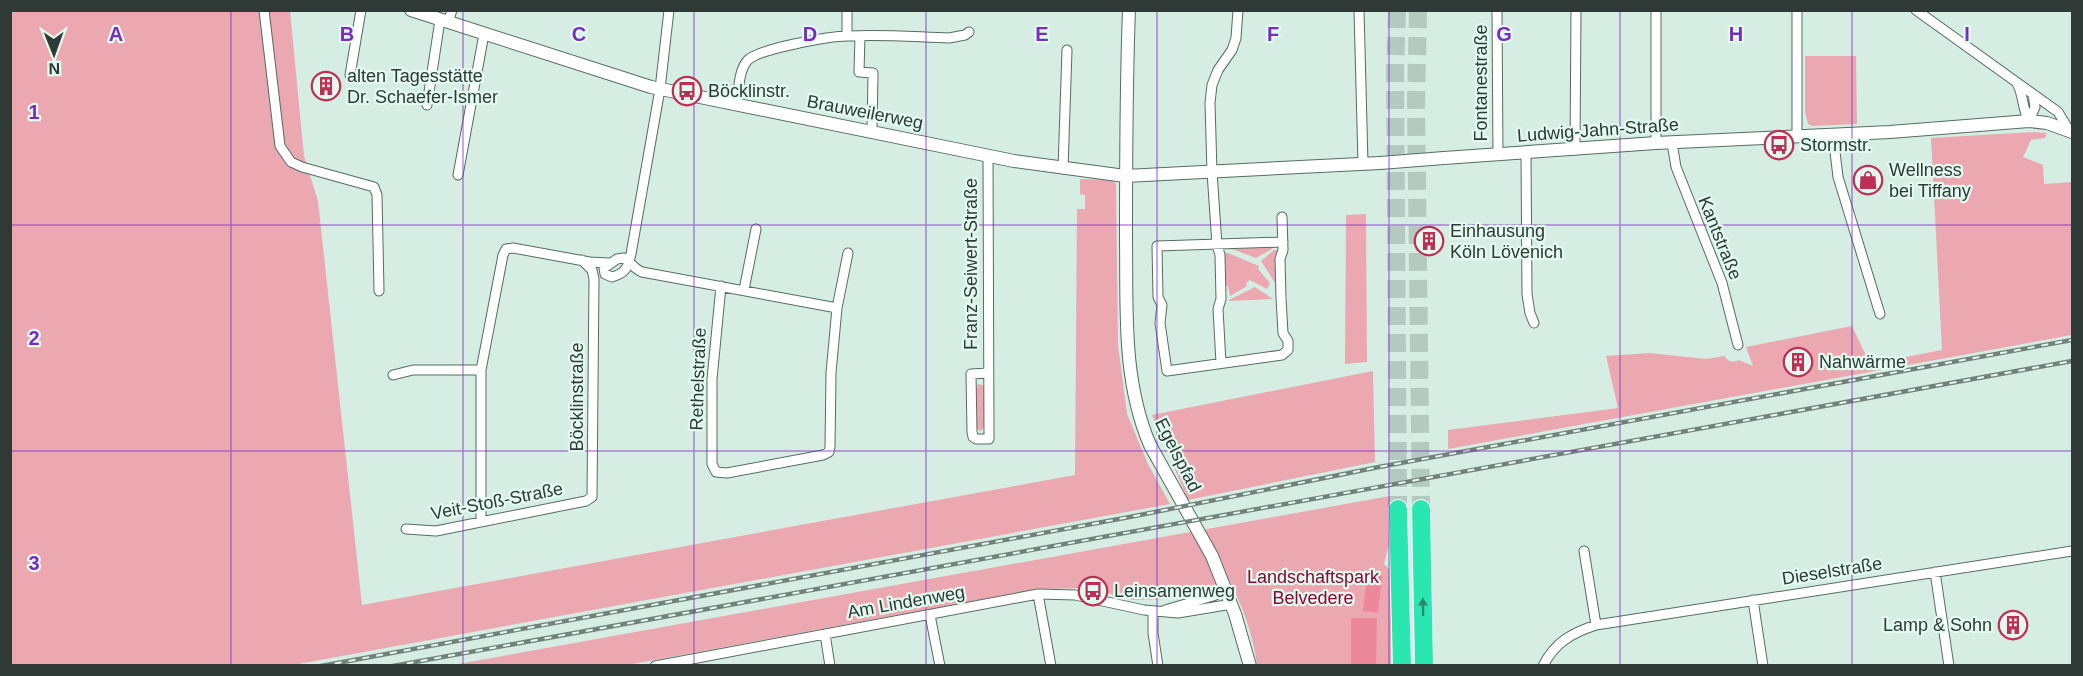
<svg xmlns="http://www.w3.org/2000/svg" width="2083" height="676" font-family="Arial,sans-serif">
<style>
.green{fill:#eca8b1}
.water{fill:#ec8899}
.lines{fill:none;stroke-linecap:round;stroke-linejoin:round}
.motorway-tunnel{stroke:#b4c9bf;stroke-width:18;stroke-dasharray:18 9;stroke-linecap:butt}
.minor-casing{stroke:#566c63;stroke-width:11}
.tertiary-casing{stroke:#566c63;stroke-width:14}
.motorway-casing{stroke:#fff;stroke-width:20}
.minor{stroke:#fff;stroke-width:9}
.tertiary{stroke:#fff;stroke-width:12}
.motorway{stroke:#2ae7b2;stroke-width:18}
.rail-casing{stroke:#72827b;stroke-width:4.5}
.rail{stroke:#e2faf0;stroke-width:2;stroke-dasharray:7;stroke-linecap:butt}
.tertiary-bridge-casing{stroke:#566c63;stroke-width:14;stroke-linecap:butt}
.tertiary-bridge{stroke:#fff;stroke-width:12}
.oneway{fill:#2d876d}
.grid{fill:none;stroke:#7b2cbf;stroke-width:1.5;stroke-opacity:0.55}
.labels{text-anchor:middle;stroke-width:4.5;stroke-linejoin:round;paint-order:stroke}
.poi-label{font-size:18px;fill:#2f3935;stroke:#e2faf0;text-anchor:start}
.street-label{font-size:18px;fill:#2f3935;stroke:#e2faf0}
.park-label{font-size:18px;fill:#850934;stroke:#e2faf0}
.grid-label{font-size:20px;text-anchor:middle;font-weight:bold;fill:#7b2cbf;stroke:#e2faf0;stroke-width:4.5;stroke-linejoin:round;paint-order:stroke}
</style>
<rect width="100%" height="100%" fill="#d5ede2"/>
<!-- green -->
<path class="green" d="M10,11H290L304,156L318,201L362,605L1075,475L1077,209H1085V195L1080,194V179L1112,180L1116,184L1118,345L1127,414L1148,464L1170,504L293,665H11Z
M1805,56H1856L1857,124L1812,126L1808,124L1805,112Z
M2034,132L2047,133L2045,138L2031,140L2023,157L2043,165L2044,184L2072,182V335L1448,449V430L1618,408L1606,356L1650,353L1706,359L1724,356C1729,362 1732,363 1739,360L1753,366L1746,347L1852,326L1870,364L1942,350L1931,138Z
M1366,214L1367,362L1345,364L1346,215Z
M1272,247V249L1256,258L1232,249Z
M1274,250H1277L1279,289L1261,261Z
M1222,253H1228L1259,266L1258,269L1270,283L1267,289L1250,280L1246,283L1247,286L1230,296L1228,286H1223Z
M1255,287L1273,299L1229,301V300Z
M1373,371L1375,462L1188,500L1152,415Z
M978,384L983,385L984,389V427L981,431L976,428V389Z
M1390,496L1392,532L1384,564L1391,571V665H1257C1253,635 1243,607 1229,580L1186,595L1166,599L1133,600L1089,588L1038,589L627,665L447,666Z"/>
<!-- water -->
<path class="water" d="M1367,575L1382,576L1378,613L1363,611Z
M1351,618H1377L1376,665H1351Z"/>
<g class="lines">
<!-- motorway-tunnel -->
<path class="motorway-tunnel" d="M1397,10L1395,68L1398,509
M1418,10L1416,104L1421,509"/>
<!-- minor casing -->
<g class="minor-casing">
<path id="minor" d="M264,10L280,146L291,162L302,167L374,187L377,195L379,291
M669,10L660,89L631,254C628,267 626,273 612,277L605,274L604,268L617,259L624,258C631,262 634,269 642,272L837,308
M847,10V36
M1359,10L1363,164
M1497,10L1498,155
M1656,10V143
M1797,10V136
M1916,10L2058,112L2069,130
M448,23L452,10
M860,36L859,72L873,73L872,131
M350,75L361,10
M2017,83C2024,96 2022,109 2029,121
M427,105L440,20
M736,105C739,92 738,72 747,61C756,49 831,36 848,36C882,34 916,37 949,38L965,35L969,32
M2029,121L2035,107L2033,94
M1833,135L1838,177L1880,314
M1672,143L1676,167L1722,283L1738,345
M1575,150L1576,10
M1526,153L1527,294L1530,313L1534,323
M1063,169L1067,50
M458,175L484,34
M1282,217L1283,250L1280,259L1281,298L1283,333L1288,341V350L1282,355L1167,371L1160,323L1162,305L1158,297L1157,246L1283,242
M721,286L712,379V464L716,472L727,473L823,455L829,452L830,447L831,373L837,308L848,253
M744,290L756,229
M1221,363L1218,309L1221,299L1220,255L1217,245L1212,172L1210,103L1212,85L1218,70L1232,50L1236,38L1238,10
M988,373L971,374L972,432L973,437L976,439H989L988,156
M393,375L413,370H481
M481,521V370L503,255L506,249L513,248L590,262L609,263
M406,529L436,531L586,501L592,497L594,279L592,270L582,260
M1584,551L1596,625
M1935,572L1949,666
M1038,594L1051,666
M1753,600L1763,666
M1165,610L1213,596L1226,590
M1153,611V633L1158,666
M930,615L940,666
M825,634L830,666
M655,666L1038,594L1075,595L1144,610L1178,613L1232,604
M1543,666C1555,642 1572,633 1596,625L2072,551"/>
</g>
<!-- tertiary casing -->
<g class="tertiary-casing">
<path id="tertiary" d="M411,10L651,87L1014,161L1125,176L1380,163
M1129,10C1126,87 1126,162 1126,239C1127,308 1122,380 1150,445L1212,556L1235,614L1250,666
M1444,158L1656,143L1890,132L2029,121L2047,123L2072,132"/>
</g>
<!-- motorway casing -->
<g class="motorway-casing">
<path id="motorway" d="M1398,509L1402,666
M1421,509L1424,666"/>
</g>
<!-- minor -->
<use href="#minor" class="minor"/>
<!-- tertiary -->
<use href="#tertiary" class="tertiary"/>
<!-- motorway -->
<use href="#motorway" class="motorway"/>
<!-- rail casing -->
<g class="rail-casing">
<path id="rail" d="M321,666L1135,516L1379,467L2072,340
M393,666L2072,361"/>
</g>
<!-- rail -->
<use href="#rail" class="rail"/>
<!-- tertiary-bridge casing -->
<g class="tertiary-bridge-casing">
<path id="tertiary-bridge" d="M1380,163L1444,158"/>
</g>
<!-- tertiary-bridge -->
<use href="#tertiary-bridge" class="tertiary-bridge"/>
</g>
<!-- one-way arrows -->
<defs><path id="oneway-solid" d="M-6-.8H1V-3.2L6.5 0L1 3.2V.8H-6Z" transform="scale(1.5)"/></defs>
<use class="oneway" href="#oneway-solid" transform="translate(1423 607) rotate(-91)"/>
<!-- grid -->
<path class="grid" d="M231,10V666M463,10V666M694,10V666M926,10V666M1157,10V666M1389,10V666M1620,10V666M1852,10V666M10,225H2072M10,451H2072"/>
<!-- icons -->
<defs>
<g id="building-ring" transform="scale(1.5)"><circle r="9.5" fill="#e2faf0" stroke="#be2e56" stroke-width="1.5"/><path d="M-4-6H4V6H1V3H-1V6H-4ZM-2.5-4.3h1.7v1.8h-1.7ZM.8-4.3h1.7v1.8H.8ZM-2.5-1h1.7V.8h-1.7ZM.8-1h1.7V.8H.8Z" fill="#be2e56"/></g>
<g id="bus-ring" transform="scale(1.5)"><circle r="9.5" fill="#e2faf0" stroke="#be2e56" stroke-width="1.5"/><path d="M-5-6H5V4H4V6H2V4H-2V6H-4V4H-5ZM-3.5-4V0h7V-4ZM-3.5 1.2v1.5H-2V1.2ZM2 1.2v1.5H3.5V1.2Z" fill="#be2e56"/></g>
<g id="shop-ring" transform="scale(1.5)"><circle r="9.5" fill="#e2faf0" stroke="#be2e56" stroke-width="1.5"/><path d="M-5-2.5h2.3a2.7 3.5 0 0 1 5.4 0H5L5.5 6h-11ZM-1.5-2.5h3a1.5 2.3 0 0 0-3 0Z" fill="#be2e56"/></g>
</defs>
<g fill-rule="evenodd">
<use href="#building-ring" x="326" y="86"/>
<use href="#bus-ring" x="687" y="91"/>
<use href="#bus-ring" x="1779" y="145"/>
<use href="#shop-ring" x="1868" y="180"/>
<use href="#building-ring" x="1429" y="241"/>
<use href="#building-ring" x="1798" y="362"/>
<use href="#bus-ring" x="1093" y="591"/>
<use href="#building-ring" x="2013" y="625"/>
</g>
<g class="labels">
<!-- poi labels -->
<g class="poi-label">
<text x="347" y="82">alten Tagesstätte<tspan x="347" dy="21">Dr. Schaefer-Ismer</tspan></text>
<text x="708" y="97">Böcklinstr.</text>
<text x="1800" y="151">Stormstr.</text>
<text x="1889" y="176">Wellness<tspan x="1889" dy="21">bei Tiffany</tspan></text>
<text x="1450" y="237">Einhausung<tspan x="1450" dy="21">Köln Lövenich</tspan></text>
<text x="1819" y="368">Nahwärme</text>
<text x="1114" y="597">Leinsamenweg</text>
<text x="1992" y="631" text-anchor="end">Lamp &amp; Sohn</text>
</g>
<!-- street labels -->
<g class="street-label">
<text transform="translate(1481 83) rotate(-90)" y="6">Fontanestraße</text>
<text transform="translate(865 112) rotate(11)" y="6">Brauweilerweg</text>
<text transform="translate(1598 130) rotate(-4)" y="6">Ludwig-Jahn-Straße</text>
<text transform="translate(1720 238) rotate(68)" y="6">Kantstraße</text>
<text transform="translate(971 264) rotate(-90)" y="6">Franz-Seiwert-Straße</text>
<text transform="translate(698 379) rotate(-88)" y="6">Rethelstraße</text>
<text transform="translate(577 397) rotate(-90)" y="6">Böcklinstraße</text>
<text transform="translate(1178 455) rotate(63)" y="6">Egelspfad</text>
<text transform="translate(497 501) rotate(-11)" y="6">Veit-Stoß-Straße</text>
<text transform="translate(1832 571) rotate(-9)" y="6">Dieselstraße</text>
<text transform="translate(906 602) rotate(-10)" y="6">Am Lindenweg</text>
</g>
<!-- park labels -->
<g class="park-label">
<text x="1313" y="583">Landschaftspark<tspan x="1313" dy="21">Belvedere</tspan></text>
</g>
</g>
<g class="grid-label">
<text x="116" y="41">A</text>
<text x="347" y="41">B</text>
<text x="579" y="41">C</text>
<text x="810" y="41">D</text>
<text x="1042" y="41">E</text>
<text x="1273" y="41">F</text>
<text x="1504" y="41">G</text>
<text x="1736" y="41">H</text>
<text x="1967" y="41">I</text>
<text x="34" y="119">1</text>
<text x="34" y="345">2</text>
<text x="34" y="570">3</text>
</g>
<!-- border -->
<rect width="2083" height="676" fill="none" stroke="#2f3935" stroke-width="24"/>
<!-- north arrow -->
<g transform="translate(54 54) rotate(179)" stroke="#e2faf0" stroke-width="4.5" paint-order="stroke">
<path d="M0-4.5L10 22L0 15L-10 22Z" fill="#2f3935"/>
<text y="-9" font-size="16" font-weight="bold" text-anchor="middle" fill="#2f3935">N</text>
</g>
</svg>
